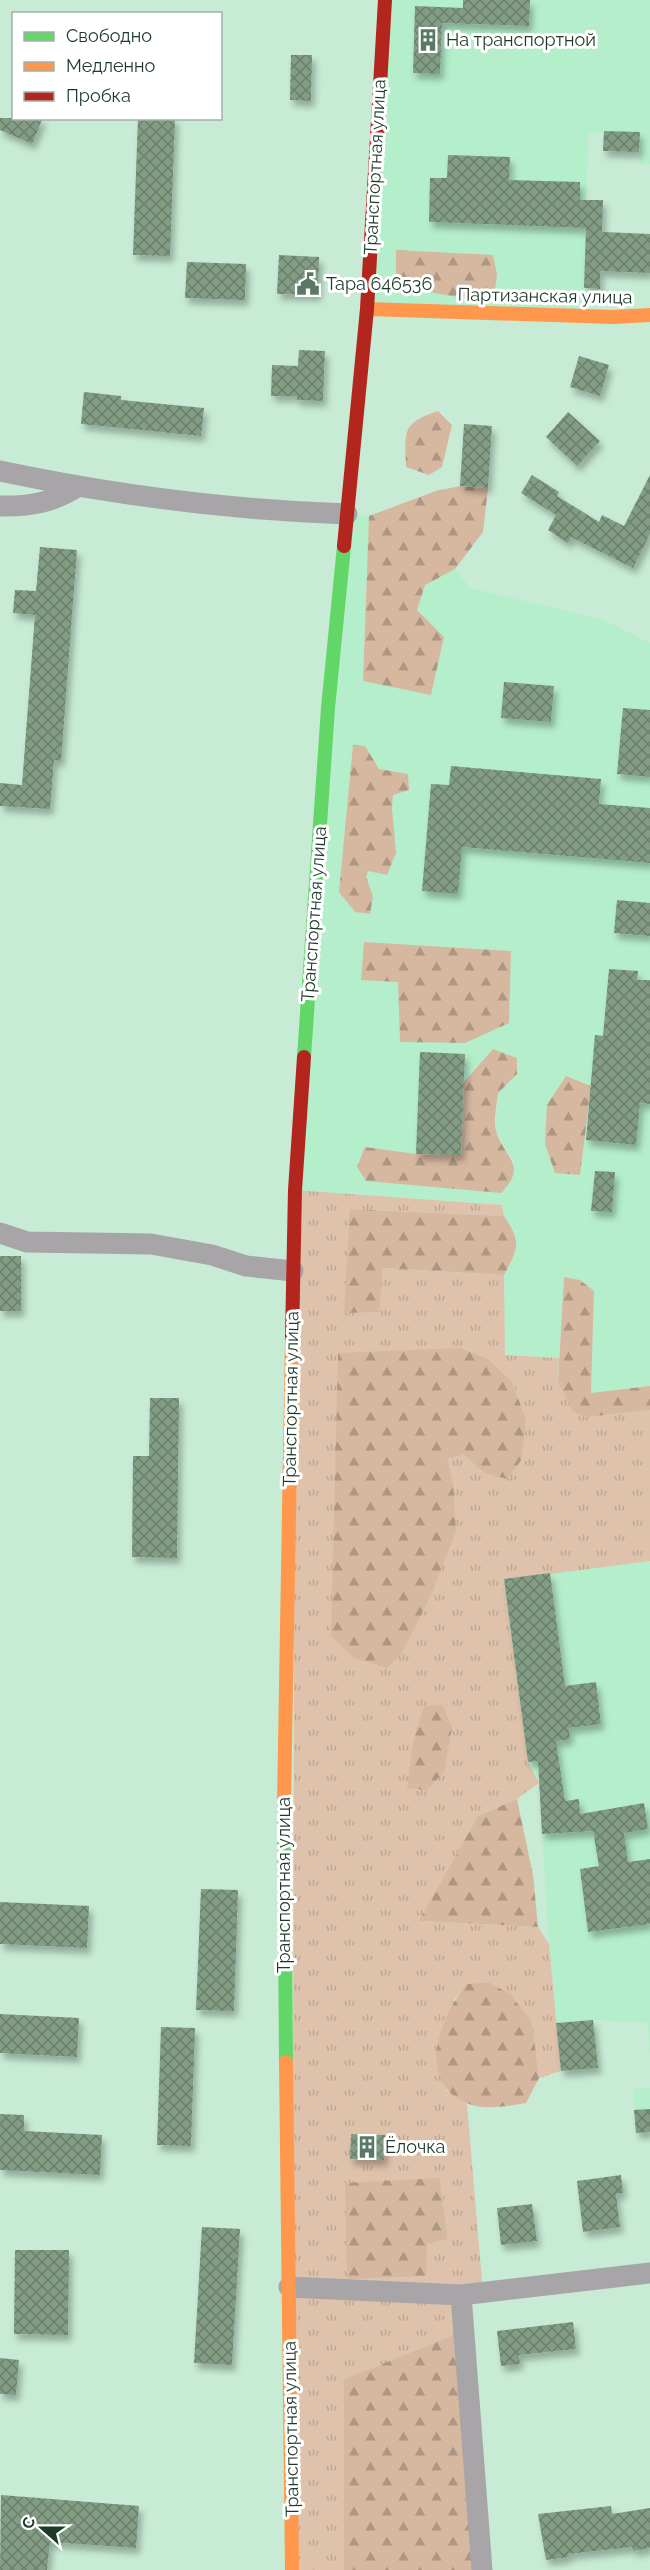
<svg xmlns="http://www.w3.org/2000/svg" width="650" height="2570" font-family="Raleway,sans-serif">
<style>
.built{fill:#b5eecb;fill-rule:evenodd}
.grass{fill:url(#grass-tufts);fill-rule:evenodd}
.forest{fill:url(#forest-firs)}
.building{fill:url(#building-cross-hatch);filter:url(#shadow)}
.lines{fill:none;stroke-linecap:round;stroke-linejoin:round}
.street{stroke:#a8a5a8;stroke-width:21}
.fast{stroke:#63d668;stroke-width:14}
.slow{stroke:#ff974d;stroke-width:14}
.jam{stroke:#b3261e;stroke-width:14}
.labels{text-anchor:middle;stroke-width:6;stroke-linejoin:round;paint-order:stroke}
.poi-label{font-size:18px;fill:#1f3a2a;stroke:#fff;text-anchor:start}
.street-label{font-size:18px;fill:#1f3a2a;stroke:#fff}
</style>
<defs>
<pattern id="grass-tufts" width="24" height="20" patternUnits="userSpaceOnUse" patternTransform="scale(1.5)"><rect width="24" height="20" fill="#dec2ab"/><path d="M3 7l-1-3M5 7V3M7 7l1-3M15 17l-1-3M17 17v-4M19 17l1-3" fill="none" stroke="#bea793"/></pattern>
<pattern id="forest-firs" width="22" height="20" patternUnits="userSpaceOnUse" patternTransform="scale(1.5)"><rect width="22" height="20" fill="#d6b8a1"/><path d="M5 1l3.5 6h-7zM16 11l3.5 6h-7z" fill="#ad9783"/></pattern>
<pattern id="building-cross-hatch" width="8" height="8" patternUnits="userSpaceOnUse" patternTransform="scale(1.5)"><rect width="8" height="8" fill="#839c84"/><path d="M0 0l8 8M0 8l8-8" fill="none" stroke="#6b806c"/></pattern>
<filter id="shadow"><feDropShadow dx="3.5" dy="6" stdDeviation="3" flood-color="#0004"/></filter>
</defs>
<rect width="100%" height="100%" fill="#c7ebd4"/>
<!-- built -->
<path class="built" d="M385,0H650V164H639L640,132L588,133L584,316L367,309Z
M347,514L369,516L363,681L417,610L425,585L455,569L470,588L603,620L650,643V1386L591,1393L594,1291L580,1280L564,1277L559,1358L505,1356L504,1275L515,1254L516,1233L504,1216L503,1205L295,1190ZM511,951L509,1022L401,1042L398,982ZM516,1058L517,1074L498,1093L495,1130L515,1164L357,1167L416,1154L461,1155Z
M650,1561V2054L648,2023L594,2020L598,2068L561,2071L549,1944L539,1783L528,1762L504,1579Z
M650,2088V2132L636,2133L633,2089Z"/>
<!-- grass -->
<path class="grass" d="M295,1190L502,1205L504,1216L350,1209L382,1268L504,1275L505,1355L559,1358L558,1381L589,1417L650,1410V1561L504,1580L528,1762L539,1783L517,1799L478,1816L420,1921L538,1927L549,1944L561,2071L539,2078L532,2022L488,1982L468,1984L454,2000L446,2090L467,2104L483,2293L462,2295L464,2331L344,2379V2570H292ZM512,1382L526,1419L522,1459L484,1473L464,1455L447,1459ZM351,2134L385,2135L350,2159ZM440,2178L448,2239L427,2244Z"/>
<!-- forest -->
<path class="forest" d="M396,250L493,255L497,274L495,291L470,299L434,293L396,278Z
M438,411L452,425L442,467L429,475L406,467C405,432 401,423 438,411Z
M460,486L488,488L483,532L455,569L425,585L417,610L444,637L431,695L363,681L369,516L436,491Z
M353,745L365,746L379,769L408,774L409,790L393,795L392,808L396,853L387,875L368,871L366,877L373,896L370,914L355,912L339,892Z
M364,942L511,951L509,1023L465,1043L400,1042L398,982L361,980Z
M493,1049L517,1058V1074L498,1093C497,1104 493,1121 496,1131C504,1158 529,1165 501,1193L366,1181L357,1167L365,1147L416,1154L461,1155L464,1082Z
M566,1076L591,1086L580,1175L555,1173L545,1144L547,1105Z
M350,1209L504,1216C522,1242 518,1249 504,1275L383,1268L379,1312L344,1313Z
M564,1277L580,1280L594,1291L591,1393L650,1386V1410L589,1417L573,1412L558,1381Z
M460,1348L488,1359L512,1382L526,1419L522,1459L507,1479L484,1473L464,1455L447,1459L453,1484L456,1531L432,1593L401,1655L387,1668L354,1658L331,1636L338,1353Z
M443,1705L452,1728L444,1772L427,1790L407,1788L413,1742L424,1706Z
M517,1799L533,1875L538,1927L419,1921L478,1816Z
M488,1982L510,1994L532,2022L539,2078L526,2103C508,2106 484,2111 466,2103C414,2080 441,2015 467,1984Z
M440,2178L448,2239L427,2244L426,2276L347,2279L345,2183Z
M464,2331L482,2570H344V2379Z"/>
<!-- building -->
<path class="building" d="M463,0H530L529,26L442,23L440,74L413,73L415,6L463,8Z
M291,55H312L311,101L290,100Z
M0,118H43L32,144L0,130Z
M138,118H175L170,256L133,255Z
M604,131L640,132L639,152L603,151Z
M448,155L510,157L509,180L580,182V200H603L602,232L650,234V273L600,271V289L584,288L586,228L429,222L430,178H447Z
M279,255L319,257L318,295L277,294Z
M187,262L246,264L245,300L185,298Z
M299,350L325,351L323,401L297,400V396H271L272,365L298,366Z
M579,356L609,365L600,396L570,387Z
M84,392L121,396V400L204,408L201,436L81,424Z
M568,412L600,441L577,466L546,437Z
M464,424L492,426L488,488L460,486Z
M532,475L559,492L557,496L599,522L602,515L624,526L650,475V534L633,568L571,537L568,543L548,530L556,515L521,493Z
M40,547L77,550L61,761L54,760L50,809L0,806V783L22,785L35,615L13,613L15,590L36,591Z
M504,682L554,686L551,722L501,718Z
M623,708L650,710V777L617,774Z
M451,766L601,779L599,804L650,808V863L462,847L458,894L422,891L431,784L449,785Z
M617,900L650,903V936L614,933Z
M609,969L638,971L637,980H650V1104L640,1103L636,1145L586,1140L595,1035L603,1036Z
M420,1052L465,1054L461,1155L416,1154Z
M595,1171L615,1172L612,1212L591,1211Z
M0,1256H21V1311H0Z
M150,1398H179L177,1558L132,1557L133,1456H149Z
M550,1573L565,1686L596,1682L601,1724L569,1728L570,1739L556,1741L565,1801L579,1799L580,1814L644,1803L648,1829L624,1833L628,1862L650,1859V1924L588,1932L580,1869L599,1866L593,1831L542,1834L538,1761L528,1762L504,1579Z
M201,1889L238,1890L234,2011L196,2010Z
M0,1902L89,1906L87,1948L0,1944Z
M0,2014L79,2018L77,2057L0,2053Z
M593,2020L598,2068L561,2071L556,2023Z
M161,2027L195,2028L191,2146L157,2145Z
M650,2109V2132L636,2133L634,2110Z
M0,2114L24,2115V2131L102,2135L100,2175L0,2170Z
M351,2134L385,2135L384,2160L350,2159Z
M621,2175L623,2193L616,2194L620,2227L583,2232L577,2181Z
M532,2204L537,2241L501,2245L497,2208Z
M202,2227L240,2229L232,2365L194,2363Z
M15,2250H69L68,2335L14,2334Z
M573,2322L576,2349L519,2355L520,2364L501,2366L497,2331Z
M0,2358L19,2360L16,2395L0,2394Z
M1,2495L139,2506L136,2548L50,2542L47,2570H0Z
M611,2506L612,2514L650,2508V2548L633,2551L632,2547L568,2554L569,2557L546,2560L538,2514Z"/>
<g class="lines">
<!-- street -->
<path class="street" d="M0,471C114,495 231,510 347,514
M0,506C30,507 54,502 79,486
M0,1233L27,1242L151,1244L212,1255L246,1266L293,1271
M289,2287L461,2295L650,2273
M461,2295L482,2570"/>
<!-- fast -->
<path class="fast" d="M304,1057L328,708L344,546
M284,1805L286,2062"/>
<!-- slow -->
<path class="slow" d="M367,309L613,317L650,315
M284,1805L292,1337
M286,2062L292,2570"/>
<!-- jam -->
<path class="jam" d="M344,546L367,309L385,0
M292,1337L295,1190L304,1057"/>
</g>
<!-- icons -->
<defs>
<g id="building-bare" transform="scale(1.8)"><path d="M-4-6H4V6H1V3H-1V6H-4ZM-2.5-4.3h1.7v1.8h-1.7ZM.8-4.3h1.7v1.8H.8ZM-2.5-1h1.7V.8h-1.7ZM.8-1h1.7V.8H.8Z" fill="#5a7866" stroke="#fff" stroke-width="2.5" paint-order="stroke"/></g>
<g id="civic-bare" transform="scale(1.8)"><path d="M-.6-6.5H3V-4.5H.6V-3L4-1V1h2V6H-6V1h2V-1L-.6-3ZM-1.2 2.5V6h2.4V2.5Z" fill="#5a7866" stroke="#fff" stroke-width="2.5" paint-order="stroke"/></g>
</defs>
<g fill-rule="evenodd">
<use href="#building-bare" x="428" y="40"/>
<use href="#civic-bare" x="308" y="284"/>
<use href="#building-bare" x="367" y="2147"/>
</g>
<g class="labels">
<!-- poi labels -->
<g class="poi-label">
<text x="446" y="46">На транспортной</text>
<text x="326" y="290">Тара 646536</text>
<text x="385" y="2153">Ёлочка</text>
</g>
<!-- street labels -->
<g class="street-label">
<text transform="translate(375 167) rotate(-87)" y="6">Транспортная улица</text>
<text transform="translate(545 296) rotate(1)" y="6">Партизанская улица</text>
<text transform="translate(314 914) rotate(-86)" y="6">Транспортная улица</text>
<text transform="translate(291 1399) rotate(-89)" y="6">Транспортная улица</text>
<text transform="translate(284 1885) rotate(-90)" y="6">Транспортная улица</text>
<text transform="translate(291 2429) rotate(-91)" y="6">Транспортная улица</text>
</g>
</g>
<!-- legend -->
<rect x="12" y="12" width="210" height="108" fill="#ffffff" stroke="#a5b0aa" stroke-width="1.5"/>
<rect x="24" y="32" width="30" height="9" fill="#63d668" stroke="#a5b0aa" stroke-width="1.5"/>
<text x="66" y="42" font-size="18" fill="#1f3a2a">Свободно</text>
<rect x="24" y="62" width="30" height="9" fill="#ff974d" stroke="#a5b0aa" stroke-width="1.5"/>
<text x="66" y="72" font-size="18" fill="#1f3a2a">Медленно</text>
<rect x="24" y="92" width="30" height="9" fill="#b3261e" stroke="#a5b0aa" stroke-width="1.5"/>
<text x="66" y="102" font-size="18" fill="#1f3a2a">Пробка</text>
<!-- north arrow -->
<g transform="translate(42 2528) rotate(291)" stroke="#ffffff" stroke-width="4.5" paint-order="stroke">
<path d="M0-4.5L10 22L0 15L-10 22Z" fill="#1f3a2a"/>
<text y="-9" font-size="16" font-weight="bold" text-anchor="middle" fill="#1f3a2a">С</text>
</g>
</svg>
